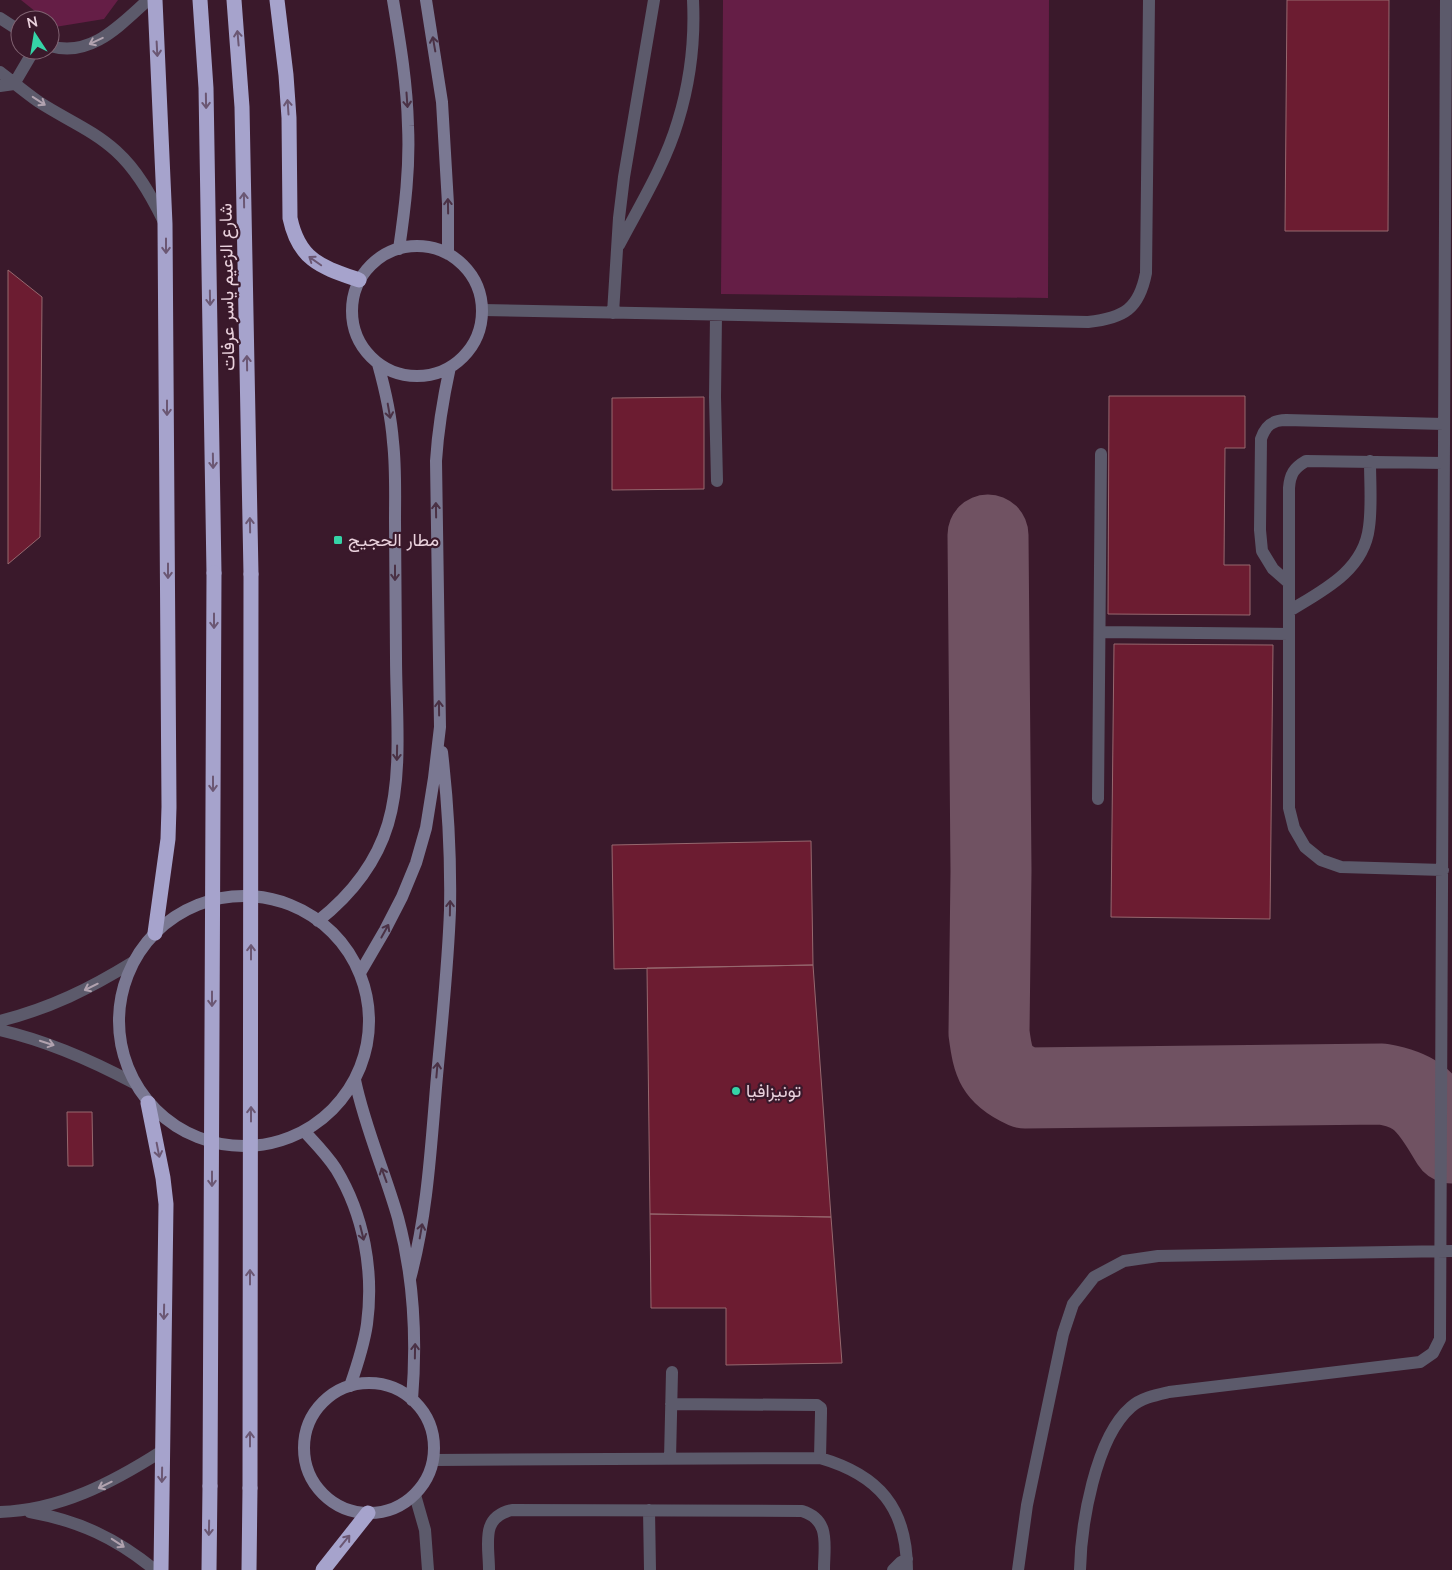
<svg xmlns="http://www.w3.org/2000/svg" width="1452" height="1570" font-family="Lato,Vazirmatn,sans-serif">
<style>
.green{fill:#651e46}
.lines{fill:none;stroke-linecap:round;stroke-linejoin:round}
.taxiway{stroke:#705262;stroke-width:81}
.building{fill:#6c1c31;stroke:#96686f}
.lane{stroke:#5c5a6b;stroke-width:12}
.street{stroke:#5c5a6b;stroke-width:12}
.secondary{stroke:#7a7892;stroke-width:12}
.highway{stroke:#a6a3cc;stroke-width:15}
.highway-bridge{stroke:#a6a3cc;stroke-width:15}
.oneway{stroke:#6b5773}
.oneway2{stroke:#b1a2af}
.oneway3{stroke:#4a3145}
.poi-dot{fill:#35d4a7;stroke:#3a192b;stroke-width:2}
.labels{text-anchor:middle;stroke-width:4.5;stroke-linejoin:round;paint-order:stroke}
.street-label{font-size:18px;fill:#ead2dd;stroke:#3a192b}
.poi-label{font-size:18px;fill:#ead2dd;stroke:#3a192b;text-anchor:start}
</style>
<rect width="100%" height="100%" fill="#3a192b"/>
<!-- green -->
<path class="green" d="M21,0H118L104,19L55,27L50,23V20H46Z
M723,0H1049L1048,298L721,294Z"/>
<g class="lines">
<!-- taxiway -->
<path class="taxiway" d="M988,535L991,871L989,1033C993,1063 996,1075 1025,1088L1382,1084C1393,1086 1406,1089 1416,1096C1432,1107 1442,1127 1452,1143"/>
</g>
<!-- building -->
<path class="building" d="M1287,0H1389L1388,231H1285Z
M8,270L42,297L40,537L8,564Z
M1109,396H1245V448H1225L1224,565H1250V615L1108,614Z
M704,397V489L612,490V398Z
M1114,644L1273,645L1270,919L1111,917Z
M811,841L813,965L614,969L612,845Z
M813,965L831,1217L650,1214L647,968Z
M67,1112H92L93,1166H68Z
M650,1214L831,1217L842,1363L726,1365V1308H651Z"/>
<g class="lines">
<!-- lane -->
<path class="lane" d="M0,18L20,31
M50,46C91,58 120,25 148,0
M0,72C13,82 26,93 39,102C65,119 93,130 116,151C137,170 151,195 163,220
M0,86L14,84L34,50
M619,245C640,205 665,165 678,121C690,82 695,41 693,0
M482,310L1088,322C1124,318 1139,309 1146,273L1149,0
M613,313L619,218L624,177L654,0
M716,315L715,397L717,481
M1289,583L1273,569L1262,551L1260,530L1261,439C1265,426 1272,420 1286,420L1444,424
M1289,611C1322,591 1364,571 1369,527C1372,506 1370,483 1370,461
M1100,632L1289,634
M1098,799L1101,454
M1443,870L1341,867L1321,860L1305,847L1294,828L1289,808V488C1290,474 1294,468 1306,461L1444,463
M671,1404L817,1405L821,1408V1413L820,1458
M670,1459L672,1372
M434,1460L820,1458C879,1475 907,1508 907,1570
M415,1495L425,1530L428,1570
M649,1510L650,1570
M489,1570C489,1544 480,1517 512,1510L802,1511C831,1520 824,1545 824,1570
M893,1570L901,1562L907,1559
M1018,1570L1027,1505L1063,1334L1073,1304L1094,1277L1124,1261L1158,1256L1452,1251
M1080,1570C1081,1525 1095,1438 1131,1407C1141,1398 1156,1395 1169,1392L1420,1362L1433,1353L1440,1339L1446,0"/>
<!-- street -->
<path class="street" d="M0,1021C51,1008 89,989 133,962
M0,1030C48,1041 91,1060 134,1083
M0,1512C60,1510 112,1483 162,1451
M30,1512C79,1521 116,1538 155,1570"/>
<!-- secondary -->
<path class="secondary" d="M393,0C400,42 407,83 408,126C410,167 405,208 399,249
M426,0L442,102L448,204V254
M352 311a65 65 0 1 1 130 0a65 65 0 1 1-130 0Z
M119 1021a125 125 0 1 1 250 0a125 125 0 1 1-250 0Z
M318,921C351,895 376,864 388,824C403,774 396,710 396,658C396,612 395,567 395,521C395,495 396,468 393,442C391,415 385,389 378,364
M360,973L385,930L402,897L416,863L426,828L434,778L440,727L436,461C438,429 443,399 450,367
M355,1080C365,1128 385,1172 398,1218C414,1278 417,1339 412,1400
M304,1131C315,1143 327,1155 336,1169C364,1215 374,1271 367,1324C364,1345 357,1366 350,1386
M410,1279C428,1212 431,1144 437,1076C442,1021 448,966 450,910C451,857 448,804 442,752
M304 1448a65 65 0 1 1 130 0a65 65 0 1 1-130 0Z"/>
<!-- highway -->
<path class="highway" d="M155,0L165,224L169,807L168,839L155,933
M200,0L206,88L214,573
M234,0L242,107L251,574
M277,0L286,75L289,118L290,218C299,261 322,267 359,280
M148,1103L163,1178L166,1204L161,1570
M209,1570L210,1486
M249,1570L250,1488
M323,1570L368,1513"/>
<!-- highway-bridge -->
<path class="highway-bridge" d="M210,1486L214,573
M250,1488L251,574"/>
</g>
<!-- one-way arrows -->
<defs><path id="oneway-shaft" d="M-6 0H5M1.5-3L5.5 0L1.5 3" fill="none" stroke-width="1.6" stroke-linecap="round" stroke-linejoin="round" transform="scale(1.25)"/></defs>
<g class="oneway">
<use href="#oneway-shaft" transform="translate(238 38) rotate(-95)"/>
<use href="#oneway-shaft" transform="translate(157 49) rotate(87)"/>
<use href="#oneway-shaft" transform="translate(206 101) rotate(89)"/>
<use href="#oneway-shaft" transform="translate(288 107) rotate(-94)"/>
<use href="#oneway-shaft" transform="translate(244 200) rotate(-91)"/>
<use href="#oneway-shaft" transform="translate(166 246) rotate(90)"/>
<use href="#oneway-shaft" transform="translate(315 261) rotate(-145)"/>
<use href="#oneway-shaft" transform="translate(210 298) rotate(89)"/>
<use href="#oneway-shaft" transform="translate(247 363) rotate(-91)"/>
<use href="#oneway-shaft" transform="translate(167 408) rotate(90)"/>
<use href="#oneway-shaft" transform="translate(213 461) rotate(89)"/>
<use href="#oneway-shaft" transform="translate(250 525) rotate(-91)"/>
<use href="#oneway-shaft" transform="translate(168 571) rotate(90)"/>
<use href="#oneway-shaft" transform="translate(214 621) rotate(90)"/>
<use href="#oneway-shaft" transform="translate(213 784) rotate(90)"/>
<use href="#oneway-shaft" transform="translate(251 952) rotate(-90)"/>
<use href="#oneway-shaft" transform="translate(212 999) rotate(90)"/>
<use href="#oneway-shaft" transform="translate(251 1114) rotate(-90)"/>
<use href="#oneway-shaft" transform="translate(158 1150) rotate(79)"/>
<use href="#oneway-shaft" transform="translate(212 1179) rotate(90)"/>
<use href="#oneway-shaft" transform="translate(250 1277) rotate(-90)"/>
<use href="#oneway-shaft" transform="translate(164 1312) rotate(91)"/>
<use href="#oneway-shaft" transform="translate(250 1439) rotate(-90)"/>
<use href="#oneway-shaft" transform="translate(162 1475) rotate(91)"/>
<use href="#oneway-shaft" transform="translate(209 1528) rotate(91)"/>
<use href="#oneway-shaft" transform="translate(345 1541) rotate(-51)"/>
</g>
<g class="oneway2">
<use href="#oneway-shaft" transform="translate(96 41) rotate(155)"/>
<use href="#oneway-shaft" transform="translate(39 101) rotate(33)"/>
<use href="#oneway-shaft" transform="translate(91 987) rotate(154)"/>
<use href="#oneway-shaft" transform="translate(47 1043) rotate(18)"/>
<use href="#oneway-shaft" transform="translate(105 1485) rotate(154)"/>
<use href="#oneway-shaft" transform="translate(118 1543) rotate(33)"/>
</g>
<g class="oneway3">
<use href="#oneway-shaft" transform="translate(434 44) rotate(-100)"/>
<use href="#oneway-shaft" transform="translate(407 100) rotate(86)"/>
<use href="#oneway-shaft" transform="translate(448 206) rotate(-91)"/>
<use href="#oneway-shaft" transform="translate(389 411) rotate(80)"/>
<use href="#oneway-shaft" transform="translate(436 510) rotate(-91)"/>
<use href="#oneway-shaft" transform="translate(395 573) rotate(90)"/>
<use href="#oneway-shaft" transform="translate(439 708) rotate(-91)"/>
<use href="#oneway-shaft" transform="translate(397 753) rotate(91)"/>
<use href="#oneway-shaft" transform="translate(450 908) rotate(-89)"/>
<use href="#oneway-shaft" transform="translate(385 931) rotate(-61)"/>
<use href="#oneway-shaft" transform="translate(437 1070) rotate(-85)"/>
<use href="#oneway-shaft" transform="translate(384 1175) rotate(-110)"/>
<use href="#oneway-shaft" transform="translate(421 1231) rotate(-80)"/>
<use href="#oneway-shaft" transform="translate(362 1233) rotate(76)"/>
<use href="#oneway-shaft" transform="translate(415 1351) rotate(-89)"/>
</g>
<!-- markers -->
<g class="poi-dot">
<rect x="333" y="535" width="10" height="10" rx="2.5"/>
<circle cx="736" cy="1091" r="5"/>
</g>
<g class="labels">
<!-- street labels -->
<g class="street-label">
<text transform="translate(227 287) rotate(-91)" y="6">شارع الزعيم ياسر عرفات</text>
</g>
<!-- poi labels -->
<g class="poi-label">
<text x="348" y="546">مطار الحجيج</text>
<text x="746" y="1097">تونيزافيا</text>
</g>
</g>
<!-- north arrow -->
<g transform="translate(35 35) rotate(348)"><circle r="24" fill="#3a192b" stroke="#806372"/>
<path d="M0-4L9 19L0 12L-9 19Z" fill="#35d4a7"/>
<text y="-8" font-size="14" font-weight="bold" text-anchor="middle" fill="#ead2dd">N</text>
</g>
</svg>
